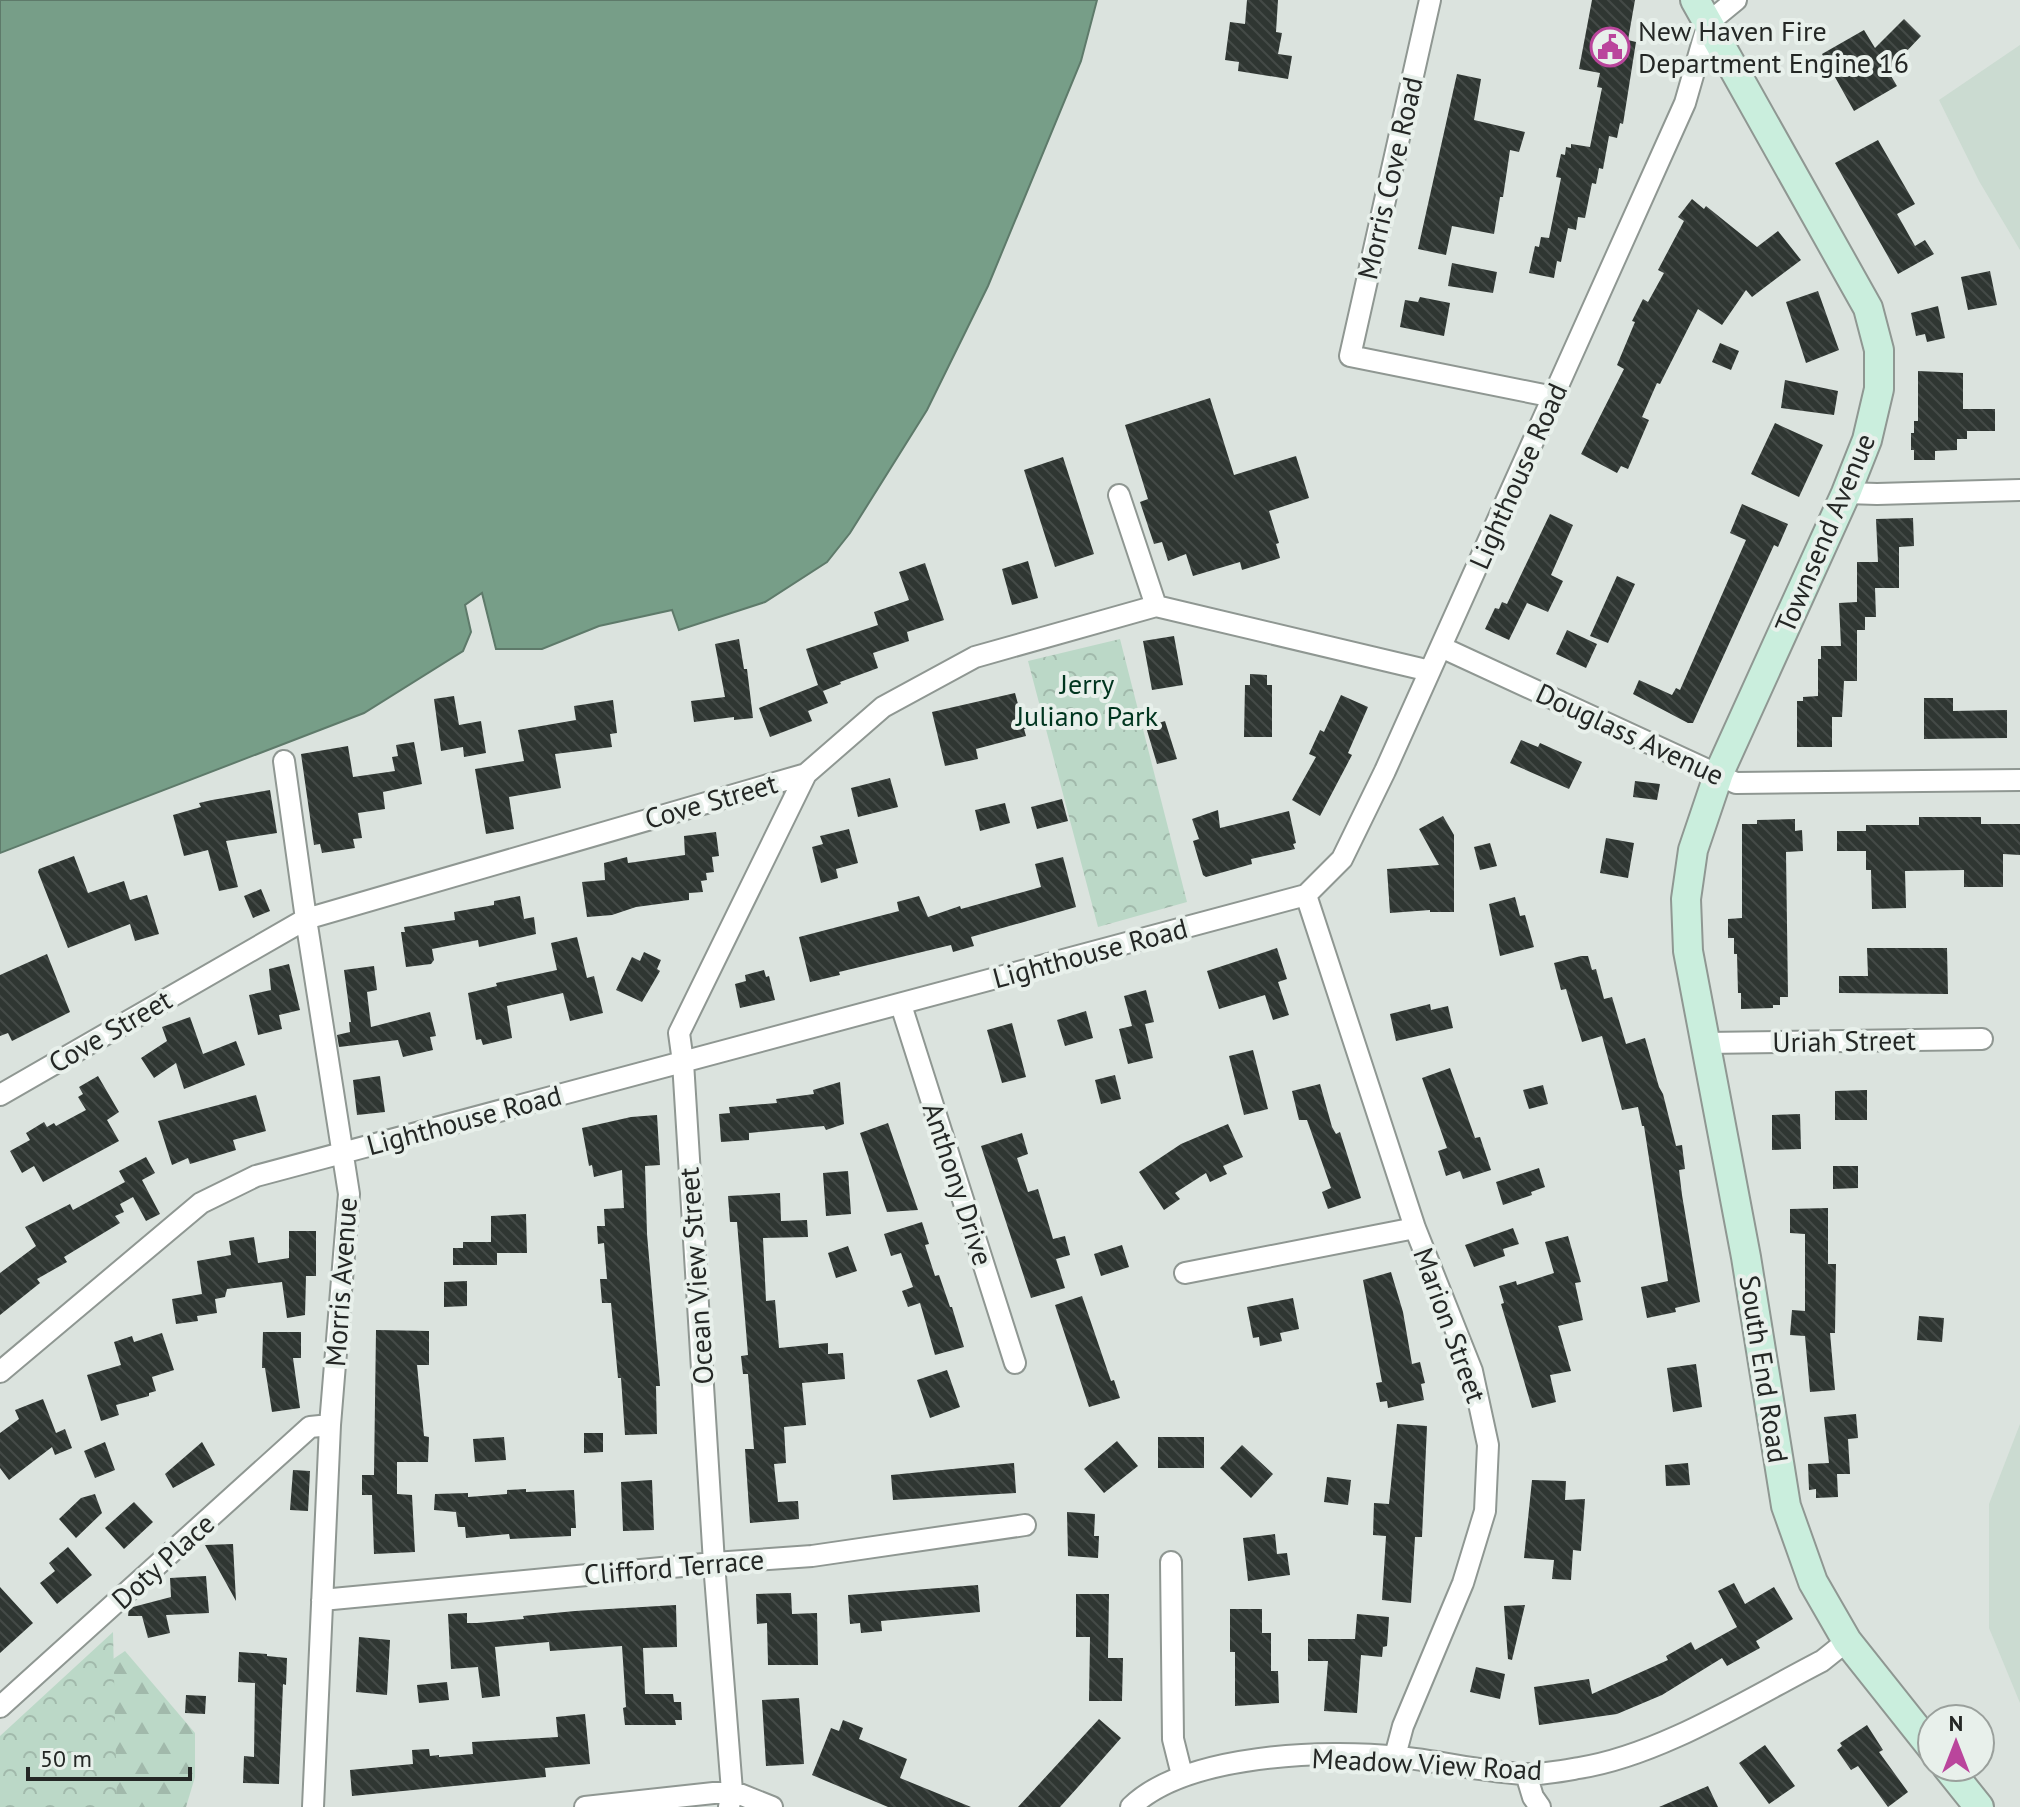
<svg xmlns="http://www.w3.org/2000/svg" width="2020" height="1807" font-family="'PT Sans',sans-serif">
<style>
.built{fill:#cbdbd1}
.forest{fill:url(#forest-firs)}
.park{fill:url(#park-crowns)}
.water{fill:#779e88;stroke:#5e7a6a;stroke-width:2}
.building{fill:url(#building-back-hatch)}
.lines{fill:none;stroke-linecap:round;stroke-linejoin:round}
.minor-casing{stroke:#8f9792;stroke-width:24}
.secondary-casing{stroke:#8f9792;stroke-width:32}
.minor{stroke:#fff;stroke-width:20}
.secondary{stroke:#caeedd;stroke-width:28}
.labels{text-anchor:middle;stroke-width:8;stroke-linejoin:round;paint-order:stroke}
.poi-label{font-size:28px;fill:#242725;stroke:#e8f0eb;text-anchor:start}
.street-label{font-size:28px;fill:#242725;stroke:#e8f0eb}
.park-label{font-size:28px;fill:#00351f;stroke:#e8f0eb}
</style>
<defs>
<pattern id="forest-firs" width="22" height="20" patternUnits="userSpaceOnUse" patternTransform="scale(2)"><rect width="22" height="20" fill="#bbd8c7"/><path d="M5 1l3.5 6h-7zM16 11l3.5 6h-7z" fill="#a1b9ab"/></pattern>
<pattern id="park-crowns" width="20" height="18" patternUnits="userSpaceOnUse" patternTransform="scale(2)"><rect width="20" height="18" fill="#bbd8c7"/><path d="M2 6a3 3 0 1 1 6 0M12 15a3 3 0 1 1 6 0" fill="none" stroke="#a1b9ab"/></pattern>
<pattern id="building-back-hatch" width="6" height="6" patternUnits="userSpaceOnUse" patternTransform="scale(2)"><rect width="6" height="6" fill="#2f3632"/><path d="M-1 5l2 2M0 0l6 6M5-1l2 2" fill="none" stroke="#444a47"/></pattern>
</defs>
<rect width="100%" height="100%" fill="#dbe3de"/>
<!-- built -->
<path class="built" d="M2020,45V250L1979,181L1939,100Z
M2020,1424V1703L1989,1628V1504Z"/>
<!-- forest -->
<path class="forest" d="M125,1651L195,1733V1777L186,1807H0L85,1678Z"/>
<!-- park -->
<path class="park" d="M1120,639L1187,902L1098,927L1028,661Z
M113,1632L117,1807H0V1736Z"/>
<!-- water -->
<path class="water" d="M0,0H1097L1081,61L988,286L927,410L850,533L827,562L765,602L679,630L672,610L599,626L542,649H496L482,593L465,605L471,632L463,651L364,713L0,853Z"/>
<!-- building -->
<path class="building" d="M1247,0H1278L1276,32L1282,33L1278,54L1292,56L1288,79L1238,71L1239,62L1225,60L1230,22L1245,24Z
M1592,0H1635L1628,40L1636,42L1623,124L1620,123L1617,138L1609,136L1603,169L1599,168L1596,184L1592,183L1585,218L1578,217L1576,230L1568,228L1561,262L1557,261L1554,278L1529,273L1535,246L1539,247L1541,237L1549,238L1561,178L1556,177L1561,154L1565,155L1566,147L1571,148V144L1590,147L1602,88L1597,87L1600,73L1579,69Z
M1904,19L1921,36L1888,71L1897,86L1854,111L1822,54L1864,30L1875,48Z
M1457,74L1481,79L1474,120L1525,132L1519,152L1510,150L1503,197H1500L1494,234L1452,226L1446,255L1418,249Z
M1878,140L1915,204L1897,214L1915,246L1925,240L1934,254L1898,274L1835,163Z
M1692,199L1704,209L1706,206L1757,247L1778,231L1801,260L1752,297L1746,290L1722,325L1698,309L1660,384L1657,383L1642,417L1649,420L1628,469L1621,466L1617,473L1581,454L1624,369L1617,365L1635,322L1632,321L1643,299L1648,302L1664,273L1658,270L1684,221L1678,217Z
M1452,263L1497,272L1493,293L1448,286Z
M1990,271L1997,305L1968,310L1961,277Z
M1818,291L1839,350L1806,363L1786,302Z
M1420,297L1450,303L1444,336L1400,327L1405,300L1418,302Z
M1938,306L1945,338L1927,342L1925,334L1916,336L1911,313Z
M1720,343L1739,351L1731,370L1712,362Z
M1918,371L1963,373V409H1995V431H1967V439H1957V450L1935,451V460H1914V450H1911V433H1914V421H1918Z
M1785,380L1838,391L1834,415L1781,408Z
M1210,398L1234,475L1296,456L1309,498L1269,511L1279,543L1276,544L1280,558L1242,570L1240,562L1193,576L1186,554L1168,561L1162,542L1154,544L1140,502L1148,499L1125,425Z
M1775,423L1823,445L1799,497L1751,474Z
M1063,457L1094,554L1055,567L1024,470Z
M1742,504L1788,524L1778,547L1774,545L1693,723H1688L1633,694L1639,680L1672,695L1676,688L1680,690L1746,540L1730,533Z
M1550,514L1573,525L1551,575L1563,581L1548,612L1527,603L1509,640L1485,629L1495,608L1499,609L1502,602L1507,604Z
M1913,518L1914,546L1899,547V588H1875L1876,617H1865V630H1857V681H1844L1842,717H1832V747H1797V701H1803V697L1818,696V659H1821V646H1841L1839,603L1857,602V562H1878L1876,519Z
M1028,561L1038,598L1012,605L1002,569Z
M925,563L944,620L907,632L909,641L873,653L878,668L840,682L841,684L823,691L828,703L808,711L812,721L770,737L759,708L818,685L806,649L878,625L874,612L909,600L899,572Z
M1617,576L1635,584L1608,643L1590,636Z
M1567,630L1597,644L1586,668L1556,654Z
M1174,636L1183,685L1152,690L1143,641Z
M739,639L744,669H747L753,718L734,720V717L694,722L691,701L725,697L715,644Z
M1250,674L1267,675V685H1272V737H1244L1245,685H1250Z
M1015,693L1018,704L1021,703L1028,729H1024L1026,736L976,749L978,759L945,766L932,712Z
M1341,695L1368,707L1348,753L1352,755L1320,816L1292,800L1316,757L1309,754L1320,730L1324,732Z
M454,696L459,725L481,721L486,753L464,757L463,747L441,751L434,699Z
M1924,698H1953V711L2007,710V738L1924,739Z
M613,700L617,733L610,734L612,747L555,754L561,788L509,797L514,829L486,834L475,769L524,761L518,730L576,720L574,706Z
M1165,721L1177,759L1157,764L1146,727Z
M1521,740L1538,747L1540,743L1582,762L1569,789L1510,763Z
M414,742L422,784L383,792L385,809L358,813L362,838L353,839L355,848L322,853L320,844L314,845L301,754L348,746L353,777L395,771L392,757L398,756L396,745Z
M890,778L898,807L858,817L851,788Z
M1635,781L1660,784L1657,800L1633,797Z
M270,790L277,833L226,841L238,887L219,891L208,850L184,856L173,815L201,807L199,803L212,800Z
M1062,799L1068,821L1037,829L1031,807Z
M1005,803L1010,823L980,831L975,810Z
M1218,810L1220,828L1289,811L1296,843L1293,844L1295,849L1251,859L1252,864L1206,877L1203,875L1193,841L1199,839L1192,819Z
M1443,816L1454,835V912H1430V910L1390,913L1387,869L1439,865L1419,829Z
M1919,817H1981V824H2020V855L2003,854V887H1964V870L1905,871L1906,908L1872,909L1871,870H1866V851H1837V831H1866V825H1919Z
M1795,819V831L1802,830L1803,851L1786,852L1788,997H1780V1005H1773V1008L1741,1009V993H1738L1737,954H1734V938H1728V919L1742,918V824H1757V820Z
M849,829L858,863L836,869L838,878L821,883L812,847L823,844L820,836Z
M716,832L719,856L712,857L714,872L706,873L707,880L701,881L703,892L689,893V900L636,907L612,915L587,917L582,882L605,880L604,863L627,857L628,863L685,855L684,836Z
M1606,838L1634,843L1628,878L1600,873Z
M1490,843L1497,866L1480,870L1474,847Z
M74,856L88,893L124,881L130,900L147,895L159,934L135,941L130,924L68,948L38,872L39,869Z
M1063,857L1076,907L971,937L974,946L953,952L951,945L839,972L840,975L810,982L799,937L899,911L897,902L919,896L928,917L960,906L961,909L1041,887L1035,864Z
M261,889L270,911L253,918L244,896Z
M520,896L524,919L534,917L536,934L479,947L478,940L432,949L434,960L431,964L406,967L401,932H405L404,927L455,920L454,912L494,905V901Z
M1515,897L1520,916L1525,915L1534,947L1500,956L1489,904Z
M577,937L587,978L594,976L603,1013L570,1021L563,993L507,1006L512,1038L483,1045L481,1039L476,1040L468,993L497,986L496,983L557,970L551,943Z
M1277,948L1287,979L1278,982L1289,1015L1273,1020L1265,995L1219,1009L1207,971Z
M1867,948H1947L1948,994L1839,993V976H1868Z
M644,952L661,960L657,969L660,971L642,1002L616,990L632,957L640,961Z
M47,954L70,1012L12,1041L8,1033L0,1036V975Z
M1581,956H1588L1592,970L1596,969L1604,999L1612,997L1626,1044L1645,1038L1659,1087L1663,1094L1676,1146L1682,1145L1685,1169L1679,1170L1682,1195L1700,1302L1675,1308L1676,1312L1647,1318L1641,1287L1668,1281L1644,1126H1642L1638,1107L1622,1110L1602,1036L1582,1042L1566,989L1561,990L1554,963Z
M289,964L300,1010L279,1015L282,1029L258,1035L249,995L271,990L269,969Z
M374,966L377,990L367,992L371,1027L430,1012L436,1036L430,1037L433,1050L403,1057L398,1040L339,1047L337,1035L350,1032L349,1022H351L344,970Z
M764,970L766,977L769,976L775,1000L740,1008L735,984L746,981L745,975Z
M1146,990L1154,1022L1145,1024L1153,1058L1128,1064L1119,1029L1132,1026L1124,996Z
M1430,1004L1431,1010L1448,1006L1453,1028L1396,1041L1390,1014Z
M1086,1011L1093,1038L1065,1046L1057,1020Z
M190,1017L203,1054L236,1041L245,1065L184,1089L176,1063L154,1078L141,1058L167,1041L162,1027Z
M1012,1023L1026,1077L1002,1083L987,1030Z
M1253,1050L1268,1109L1244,1115L1229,1056Z
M1450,1068L1475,1138L1480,1137L1491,1170L1463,1179L1460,1171L1446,1176L1438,1151L1447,1148L1422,1078Z
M1115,1075L1121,1099L1101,1104L1095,1080Z
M98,1076L119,1112L107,1120L119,1141L43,1182L34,1166L22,1173L10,1151L30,1140L26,1133L44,1122L47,1127L54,1123L56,1126L86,1110L78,1097L83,1094L79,1087Z
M380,1076L385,1112L357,1115L353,1080Z
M840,1082L844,1124L826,1130L824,1126L749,1133V1140L721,1142L719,1114L730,1113L729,1107L777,1103L776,1099L814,1094L813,1090Z
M1320,1084L1332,1127L1336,1134L1340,1132L1361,1198L1328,1209L1322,1192L1331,1188L1307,1120H1299L1292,1091Z
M1543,1085L1548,1104L1529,1109L1523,1090Z
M1867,1090V1120H1835V1091Z
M256,1095L266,1131L233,1140L236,1150L190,1164L188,1158L172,1165L158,1121Z
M1800,1114L1801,1149L1772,1150V1115Z
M657,1115L660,1165L645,1166L647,1234L660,1386H656L657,1434L625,1435L621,1378H618L611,1303H602L600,1279H607L604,1243L598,1244L597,1226H605L604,1209L624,1208L622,1170L594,1177L592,1165L589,1166L582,1128L631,1117Z
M888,1123L902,1164L918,1210L887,1212L860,1133Z
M1228,1124L1243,1157L1223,1166L1227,1174L1210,1182L1206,1173L1175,1193L1180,1199L1164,1210L1139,1172L1181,1144Z
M1022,1133L1028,1154L1017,1158L1028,1192L1038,1189L1053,1239L1065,1236L1070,1255L1056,1259L1065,1288L1031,1298L981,1146Z
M146,1157L155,1173L142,1180L160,1214L146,1221L133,1197L120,1204L124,1212L115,1216L120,1223L64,1257L67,1262L37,1279L40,1283L0,1315V1273L36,1246L25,1227L70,1204L73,1210L125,1182L119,1171Z
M1833,1166H1858V1188L1833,1189Z
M1539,1168L1545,1187L1531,1192L1532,1195L1503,1205L1496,1182Z
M848,1171L851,1214L826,1216L823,1173Z
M780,1193L781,1221L807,1220L808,1237L763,1238L766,1301L775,1300L779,1348L828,1343V1354L843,1353L845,1379L802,1383L806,1425L784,1427L786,1463L774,1464L778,1502L798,1501L799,1519L750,1523L745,1449H754L748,1374H743L741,1356L748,1355L737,1222H730L728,1196Z
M1828,1208V1264H1836L1835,1333H1830L1835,1390L1810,1392L1805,1336L1790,1335L1792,1310L1805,1311V1234L1790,1233V1209Z
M526,1214L527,1253H497V1265H453V1248H463V1242H491V1216Z
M922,1222L929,1244L925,1245L935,1276L939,1275L950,1307H952L964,1347L935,1355L920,1303L908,1307L902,1291L913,1287L901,1253L891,1256L884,1234Z
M1513,1228L1519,1244L1503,1249L1505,1256L1474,1267L1465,1245Z
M289,1231H316V1276H306L305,1315L287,1318L282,1282L227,1289L225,1297L215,1299L217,1313L197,1316L198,1321L176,1324L172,1299L202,1294L197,1261L231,1255L229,1241L254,1237L258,1263L289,1258Z
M1568,1236L1581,1282L1575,1283L1583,1320L1558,1326L1571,1371L1550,1375L1556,1402L1532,1408L1501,1304L1504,1303L1499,1286L1516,1281L1517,1285L1554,1273L1545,1242Z
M1122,1245L1129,1267L1101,1276L1094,1254Z
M848,1246L857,1271L836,1278L828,1253Z
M1391,1272L1403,1312L1412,1364L1420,1362L1425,1383L1421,1384L1424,1400L1388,1408L1387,1401L1380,1402L1376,1383L1382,1382L1363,1280Z
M467,1281V1306L444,1307V1282Z
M1082,1296L1111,1381L1114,1380L1120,1398L1089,1407L1055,1305Z
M1293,1298L1299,1329L1280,1333L1282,1341L1260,1346L1259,1337L1253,1338L1247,1307Z
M1919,1316L1944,1318L1942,1342L1917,1340Z
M376,1330L429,1331V1365H417L424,1436L429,1437L428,1462H397V1494L412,1495L415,1552L374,1554L372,1495H362V1475H374Z
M263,1332H301V1358H293L300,1408L272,1412L265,1368H262Z
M162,1333L174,1370L152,1377L156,1391L149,1393V1396L116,1405L119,1415L101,1421L87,1375L121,1365L114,1342L132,1336L134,1342Z
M1696,1364L1702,1407L1673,1412L1667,1368Z
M947,1370L960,1407L930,1418L917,1380Z
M43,1399L56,1433L65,1429L72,1448L55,1455L52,1447L9,1480L0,1468V1433L19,1419L15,1410Z
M1856,1414L1858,1438L1848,1439L1850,1474H1837L1838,1497L1816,1498V1489L1809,1490L1808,1464L1829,1463L1824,1417Z
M1397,1424L1427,1426L1422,1537H1415L1411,1603L1382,1600L1386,1536L1373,1535L1374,1503L1389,1504Z
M584,1433H603V1452L584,1453Z
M504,1437L506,1460L475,1462L473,1439Z
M1158,1437H1204V1468H1158Z
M1117,1441L1138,1466L1104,1493L1084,1469Z
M105,1442L115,1470L95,1478L84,1451Z
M202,1442L215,1465L173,1488L165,1474Z
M1242,1445L1273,1474L1251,1498L1220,1468Z
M1014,1463L1016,1493L893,1500L891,1475Z
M1688,1463L1690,1485L1666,1486L1665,1465Z
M293,1470L310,1471L308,1511L290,1510Z
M1327,1477L1351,1480L1348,1505L1324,1502Z
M652,1480L654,1530L623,1531L621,1482Z
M1532,1480L1566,1481L1565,1500L1585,1499L1581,1551L1573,1550L1571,1580L1552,1579L1554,1560L1524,1558Z
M526,1489V1492L574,1490L576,1528H571V1536L510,1539L509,1534L466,1538L465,1527H458L456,1512L434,1510L435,1494L468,1493V1497L507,1494V1490Z
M95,1494L102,1513L76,1538L59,1519L81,1498Z
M134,1502L153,1522L124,1549L105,1528Z
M1067,1512L1095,1514L1094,1536H1099L1098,1558L1068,1556Z
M1275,1534L1277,1554L1287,1553L1290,1575L1248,1581L1243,1538Z
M233,1544L236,1601L205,1545Z
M68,1547L92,1575L57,1604L40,1583L55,1571L49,1563Z
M206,1576L209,1613L166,1615L170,1633L148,1638L142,1616H128L129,1608L171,1597L170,1578Z
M1734,1583L1745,1604L1774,1587L1793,1619L1756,1641L1760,1648L1727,1666L1722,1658L1662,1695L1617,1714L1539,1725L1534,1687L1589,1679L1592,1694L1668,1660L1666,1656L1691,1642L1695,1650L1737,1627L1718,1591Z
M978,1585L980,1612L881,1621L882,1631L861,1633L860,1623L850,1624L848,1595Z
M0,1587L33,1623L0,1653Z
M791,1593L792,1614L817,1613L818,1665H768L767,1623L757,1624L756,1594Z
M1076,1594H1109L1108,1658H1123L1122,1701H1089L1090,1637H1076Z
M676,1605L677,1647L643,1648L645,1694H673L674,1702H681L682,1720H675L676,1725H625L623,1708L626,1707L622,1646L550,1651L549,1642L495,1647L500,1696L482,1698L478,1667L451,1669L448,1614L467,1613V1623H477L524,1619L523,1616L575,1611Z
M1525,1605L1512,1660L1508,1659L1504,1606Z
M1230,1609H1262V1633H1271V1671H1278L1279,1703L1235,1706V1652H1230Z
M1357,1614L1389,1617L1387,1646L1383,1647L1382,1657L1361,1655L1357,1713L1324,1711L1328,1661H1308V1639H1355Z
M359,1637L390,1640L387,1695L356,1692Z
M239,1652L267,1654V1656L287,1658L286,1685L283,1684L279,1784L243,1783L244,1756L254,1757L255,1683L238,1682Z
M1476,1667L1505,1674L1500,1699L1470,1692Z
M447,1682L449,1700L419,1703L417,1685Z
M186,1695L206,1696L205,1714L185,1713Z
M799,1698L804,1764L766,1766L762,1700Z
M585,1714L590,1764L545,1768L546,1777L352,1796L350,1770L413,1764L412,1750L429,1749L430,1756L439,1755V1757L473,1754L472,1742L558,1737L556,1717Z
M1099,1719L1121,1738L1078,1787L1060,1807H1018Z
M843,1720L863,1728L859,1739L907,1759L900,1778L971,1807H888L812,1775L831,1728L839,1731Z
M1867,1725L1883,1750L1879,1752L1908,1792L1888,1807L1858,1766L1851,1770L1837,1750L1842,1746L1840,1743Z
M1765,1745L1795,1786L1769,1804L1739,1763Z
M1708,1786L1718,1807H1659Z"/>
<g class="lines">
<!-- minor casing -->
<g class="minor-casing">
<path id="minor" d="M1430,0L1350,356L1554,397
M1846,493L1877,494L2020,490
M1119,495L1156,606
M1441,647L1736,783L2020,780
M284,761L306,919L349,1194L330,1425L313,1807
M1306,895L1415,1228L1472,1371L1488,1445L1485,1511L1463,1583L1403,1726L1395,1756
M901,1005L1015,1363
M1705,1043L1982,1039
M0,1095L306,919L806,774L883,707L975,657L1156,606L1430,671
M1185,1273L1415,1228
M0,1372L201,1203L256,1176L1306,895L1342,859L1385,771L1685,103L1708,23L1736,0
M1171,1562L1173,1739L1182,1775
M322,1600L714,1563L812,1556L1025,1525
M0,1707L310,1427L330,1425
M1526,1774L1533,1797L1540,1807
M585,1807L732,1791L772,1807
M729,1807L732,1791L714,1563L683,1062L679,1033L806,774
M1131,1807C1185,1754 1326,1749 1399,1757C1440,1761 1483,1772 1525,1774C1542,1775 1562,1771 1579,1768C1661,1755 1748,1699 1822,1661L1847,1641"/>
</g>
<!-- secondary casing -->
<g class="secondary-casing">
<path id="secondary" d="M1695,0L1868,308L1879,350V389L1867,440L1846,493L1719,773L1693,850L1686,899L1688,951L1746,1257L1786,1506L1813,1582L1847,1641L1932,1748
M1947,1767L1979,1807"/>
</g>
<!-- minor -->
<use href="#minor" class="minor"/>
<!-- secondary -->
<use href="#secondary" class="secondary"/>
</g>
<!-- icons -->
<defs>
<g id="civic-ring" transform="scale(2)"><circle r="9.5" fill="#e8f0eb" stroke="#ba459c" stroke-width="1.5"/><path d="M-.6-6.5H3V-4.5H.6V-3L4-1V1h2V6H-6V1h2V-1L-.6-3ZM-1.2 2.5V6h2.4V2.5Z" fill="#ba459c"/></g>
</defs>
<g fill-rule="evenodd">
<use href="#civic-ring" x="1610" y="47"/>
</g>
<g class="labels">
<!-- poi labels -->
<g class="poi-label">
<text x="1638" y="41">New Haven Fire<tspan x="1638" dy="32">Department Engine 16</tspan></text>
</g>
<!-- street labels -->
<g class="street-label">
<text transform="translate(1390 178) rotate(-77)" y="10">Morris Cove Road</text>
<text transform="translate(1518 476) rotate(-66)" y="10">Lighthouse Road</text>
<text transform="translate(1825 533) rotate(-67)" y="10">Townsend Avenue</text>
<text transform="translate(1630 734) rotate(25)" y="10">Douglass Avenue</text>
<text transform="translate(711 801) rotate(-16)" y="10">Cove Street</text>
<text transform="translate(1090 953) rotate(-15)" y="10">Lighthouse Road</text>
<text transform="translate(110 1031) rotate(-30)" y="10">Cove Street</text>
<text transform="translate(1844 1041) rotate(-1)" y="10">Uriah Street</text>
<text transform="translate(464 1120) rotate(-15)" y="10">Lighthouse Road</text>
<text transform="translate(958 1184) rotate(72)" y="10">Anthony Drive</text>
<text transform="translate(696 1276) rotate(-94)" y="10">Ocean View Street</text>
<text transform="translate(341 1282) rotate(-86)" y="10">Morris Avenue</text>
<text transform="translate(1450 1325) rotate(70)" y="10">Marion Street</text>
<text transform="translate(1764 1369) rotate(81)" y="10">South End Road</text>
<text transform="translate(163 1561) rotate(-42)" y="10">Doty Place</text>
<text transform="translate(674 1567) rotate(-5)" y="10">Clifford Terrace</text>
<text transform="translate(1427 1764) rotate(3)" y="10">Meadow View Road</text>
</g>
<!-- park labels -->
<g class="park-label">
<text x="1087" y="694">Jerry<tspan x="1087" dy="32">Juliano Park</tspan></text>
</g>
</g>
<!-- north arrow -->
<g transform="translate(1956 1743)"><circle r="38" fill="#e8f0eb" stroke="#9aa09c" stroke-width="2"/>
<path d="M0-6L14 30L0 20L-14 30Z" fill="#ba459c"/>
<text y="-12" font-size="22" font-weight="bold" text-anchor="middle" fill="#242725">N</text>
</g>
<!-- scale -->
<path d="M28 1767v12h162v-12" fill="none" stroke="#242725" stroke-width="4"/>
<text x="40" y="1767" font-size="24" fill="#242725" stroke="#e8f0eb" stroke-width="6" paint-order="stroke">50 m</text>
</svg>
